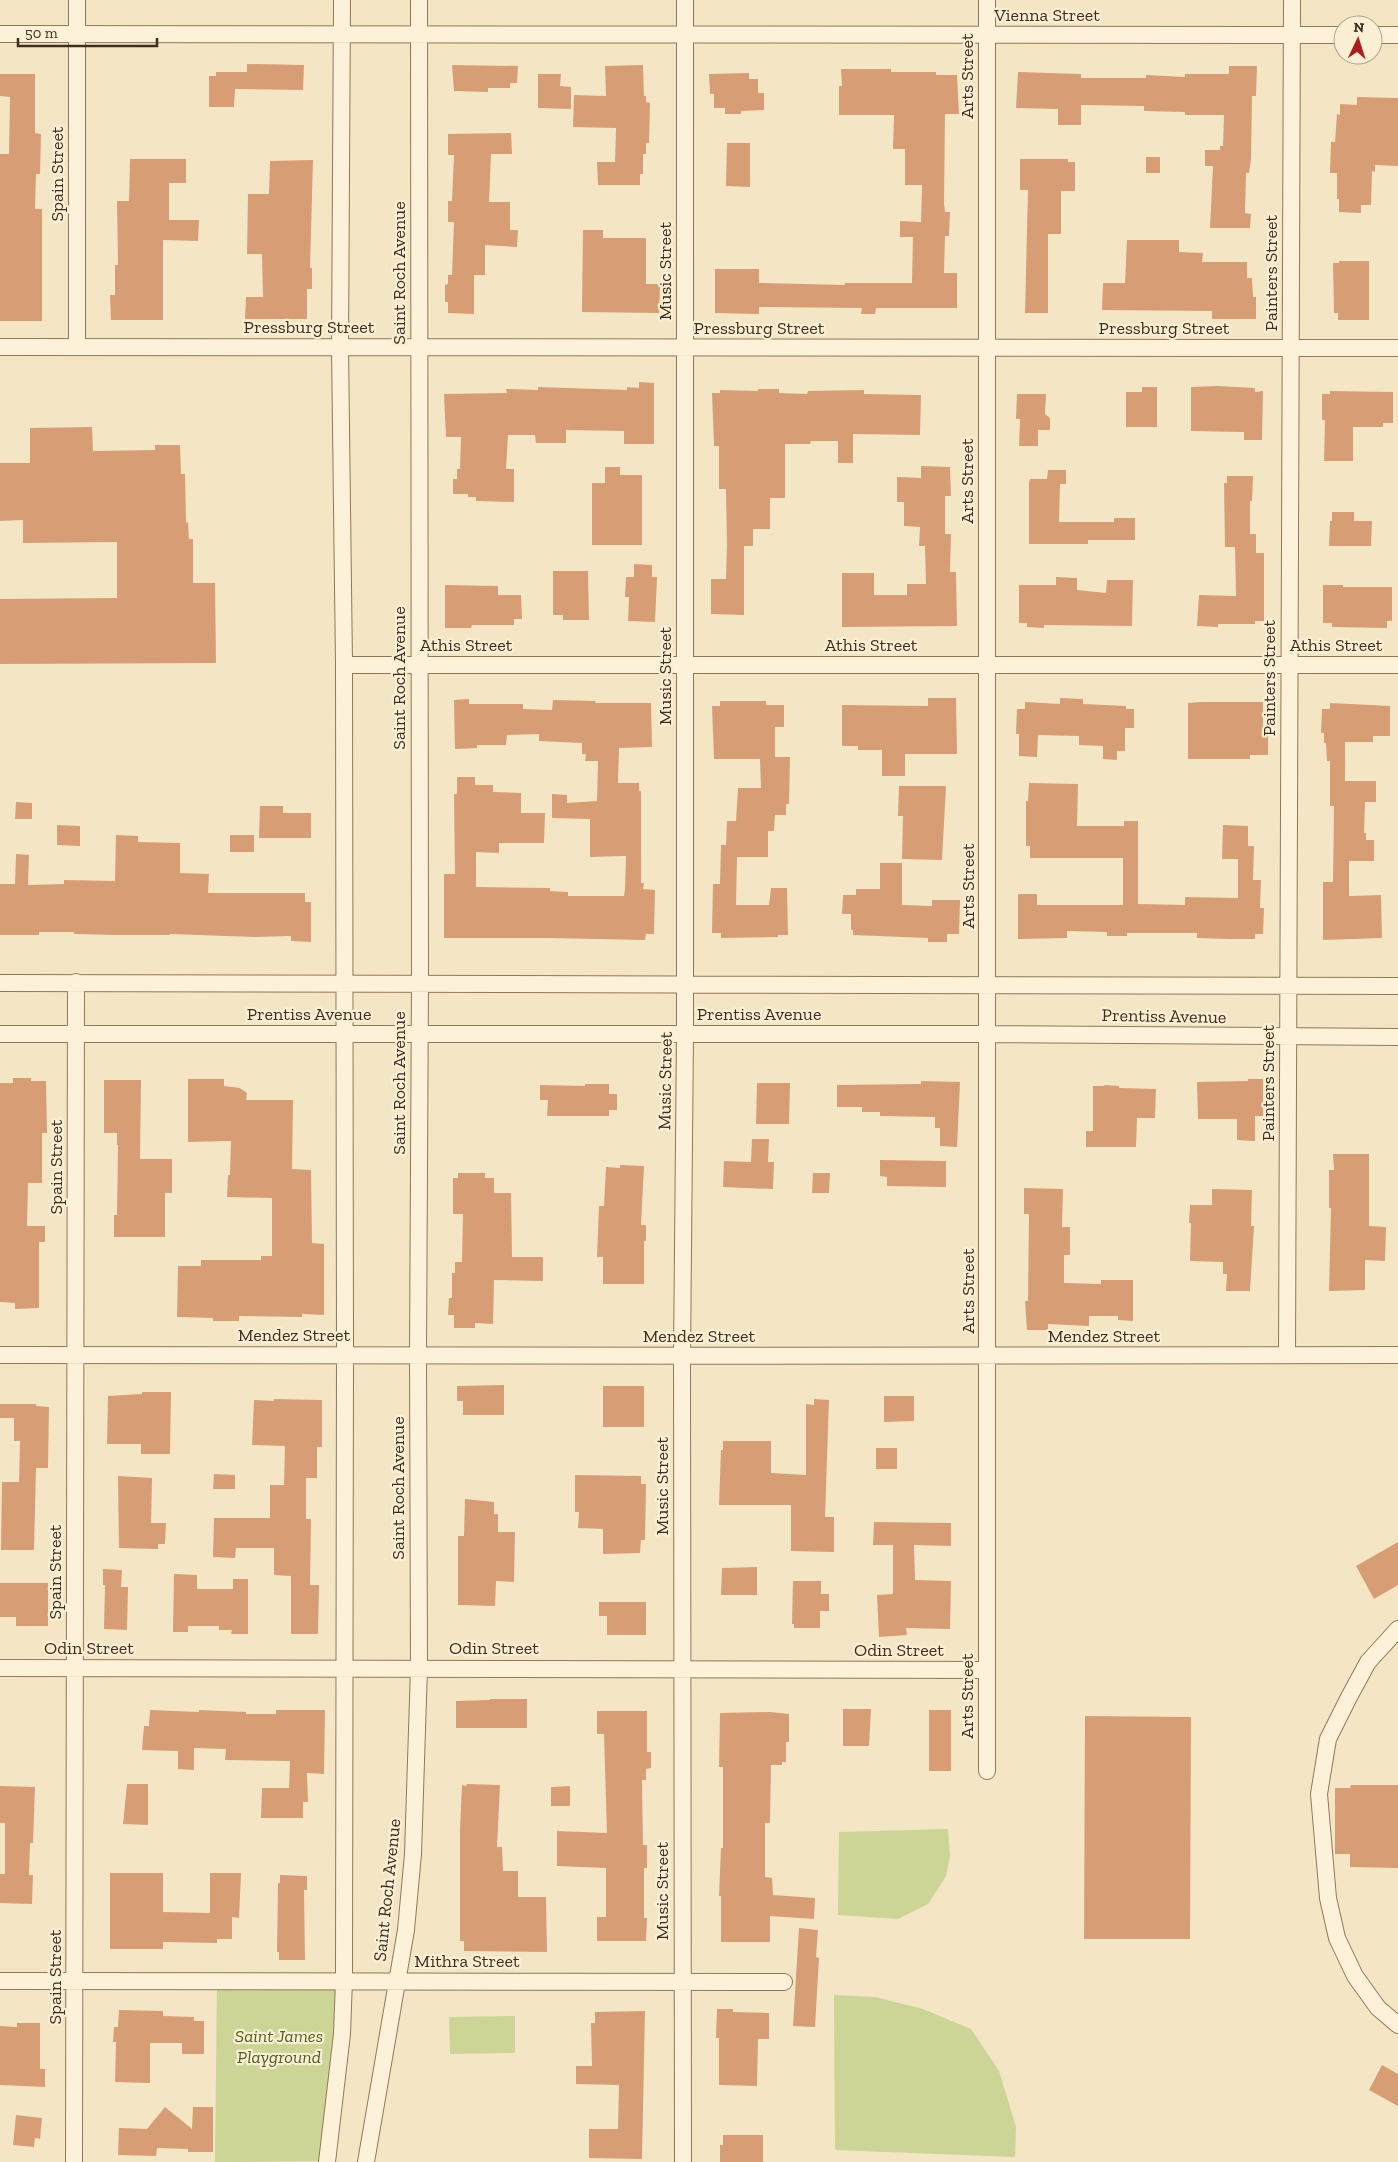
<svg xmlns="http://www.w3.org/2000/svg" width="1398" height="2162" font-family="'Zilla Slab',serif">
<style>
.green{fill:#ccd496}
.building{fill:#d79e75}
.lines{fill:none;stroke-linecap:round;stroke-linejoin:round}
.street-casing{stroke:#917757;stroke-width:18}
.street{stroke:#fdf2d9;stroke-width:16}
.labels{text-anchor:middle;stroke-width:4.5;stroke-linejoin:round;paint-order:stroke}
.street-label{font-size:18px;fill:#3f2e1d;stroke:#faefd5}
.park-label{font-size:18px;font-style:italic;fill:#4f5f21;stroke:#faefd5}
</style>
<rect width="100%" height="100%" fill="#f4e6c4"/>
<!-- green -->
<path class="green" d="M948,1829L950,1856L946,1876L928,1904L898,1919L838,1915L839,1832Z
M344,1980L327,2161L215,2162L217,1981Z
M834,1995L875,1997L923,2009L971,2029L999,2071L1016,2127L1015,2157L835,2150Z
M515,2016V2053L450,2054L449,2017Z"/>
<!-- building -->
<path class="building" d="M247,64L304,65L303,90L235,89L234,107H209V76H216V72H247Z
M452,65L518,66L517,83H510V88H488V92L454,91Z
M643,65L644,96H646V102L650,103L649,143H646V154H643V174H640V185H598L597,162H615L616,128L573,127L574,95L606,96L605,66Z
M1229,66H1257L1256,96H1252L1251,159L1249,173H1246L1245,213L1251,214L1250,228H1210L1213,166H1205V150H1220V146H1223L1224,115H1185V112L1144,111V106L1081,105V125H1058V109L1016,108L1018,72L1081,74V78H1146V75L1185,77V74H1229Z
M841,69H891V72H936V75H957L959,114H945L944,203L945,212H950L949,236H945L944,273H957V308H876L875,314H861L862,308L759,307V314L715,313V269H759V283L845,285V283H912L913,237H900V221L921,222L922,185H905V149H893L894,115H839V86H842Z
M749,73V79H758V93H764V110L741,111V114H725V108H714V94H710L709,74Z
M0,74H35V133L41,134L40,174H36L35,209H42V321H0V154H9L10,97L0,96Z
M538,74H561L560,86L571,87V109L538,108Z
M1357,97L1398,98V166L1375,165V172L1372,171L1371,205H1361V213L1339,212V199H1337V173H1330L1331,142H1335L1337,114L1340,115V104L1357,105Z
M511,133L512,154H491L489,202H510V230H518L517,247L485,245V275H474V314L448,313V302H445V285L448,284V275H452L454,222H448V201H452L454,155H448V134Z
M727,143H750V187L726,186Z
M1146,157H1160V173H1146Z
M130,159H186V183H169V220H199L198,241L163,240V320H111L110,295H115V265H118L117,201H129Z
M1020,159H1068V162H1075V191H1061V234H1048V313H1025L1028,190H1020Z
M313,160L310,268H312V289H307V319H245L246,297H263L262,254H247L248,194H269L270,161Z
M583,230H603V238H646V284H660L659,313L582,312Z
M1127,240H1179V252L1203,253L1202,262H1247V278H1252L1253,297H1256V319H1212V311L1102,310L1103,283H1125Z
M1339,261H1369V320H1338V313H1334L1333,263H1339Z
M639,382L654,383V444H624V431L566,430V443H536L535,435H508L506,469H514V502L476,501V497H468V494H453V479H457V469H460L461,437H446L444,394L507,393L506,389L538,390V387L627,390V387L639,388Z
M1217,386L1255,388V392L1263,391L1262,440H1244V432L1191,431V387Z
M1142,387H1157V427H1126V392H1142Z
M758,389H779V393L807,394L808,391L864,390V394L921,395L920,435L853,434V463H838V441H811L810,444H785V498H770V529H753V546H744V615L711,614V579H726L727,546L726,489H719V446H714L712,393H720V390L758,391Z
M1330,391L1393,392V423H1383V427H1353V461H1324L1325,420H1322V394H1330Z
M1017,394H1046L1045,414L1050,418V430H1038V446H1019L1020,419H1016Z
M92,427L93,451L155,450V445H180L181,474H185L186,523L188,522L189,539H193V583H215L216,663L0,664V599L117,598V542L23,543V520L0,521V463H30V428Z
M921,466L950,467L951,496H945V534H951L950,572H956L957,626L842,627V573H874V595H907V584H926L925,546H919L920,527L904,526V502H897V477L921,478Z
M605,467H620V475H642V545H592V483H605Z
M1048,470H1066V484H1060L1059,522H1114V518H1135V540H1088V544H1029V482L1030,479H1047Z
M1227,476H1253L1252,501H1250V534H1256V553H1264V621H1255V624H1218V627L1197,626L1199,595L1236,596L1235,547H1225L1224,483H1227Z
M1332,512H1354V521H1372L1371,546H1329L1330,521H1332Z
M634,564L652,565V577H657L655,622L628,621L629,597H625L626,577H634Z
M553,571H588L589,620H563V615H553Z
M1056,577L1077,578V590L1106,593L1107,580H1133L1132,626L1044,625V628L1027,627V623H1019V585H1056Z
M445,585L498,586V595H521L522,619H514V625H472L471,628H445Z
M1323,585H1343V587H1392V621H1387V628L1332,627V623H1323Z
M928,698H956L957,754H905V776H882V750H858V746H842V705L928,706Z
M1060,698L1083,699V704L1126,706V709H1134V728H1125V751H1117V760L1103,759V746L1079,745V736L1038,735L1037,757L1019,756V734H1016L1017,709H1025V702L1060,704Z
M469,699V704H523V709L552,710L553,700L596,701L595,703H651L652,747L619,748L618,783H639V791H641V883H644L643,889L655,890L654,934H646L645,940L548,938H444V874H455L454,794H457V777H475V785H493V792L521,793V813H545L544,843H499V853L476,852V887L550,888V891L568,892V896H624L625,889L626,856L590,857V819L552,818V794L567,795V803L597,801L598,761H585L586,754H582V743L539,741V734L507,735L506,745H477V748L455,749L454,700Z
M720,701H766V705H784V727H775V757H790L789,804H786V815H775L774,831H768V857H737L736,905H769L771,888H787L788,935H778V937L721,938V933H712L713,884H720L721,845H726L727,821H736L738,788H761L760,759H714L712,706H720Z
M1202,702H1263V735H1268V755H1250V759H1188V703Z
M1330,703L1390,706V736H1373V742H1345V781H1376V802H1365L1364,833H1366V840H1374V861H1349V896L1381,895L1382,938L1323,940V882H1333L1334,806H1330V761H1327L1326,743H1324V733H1321L1322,709H1330Z
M1029,783L1078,784L1077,826H1124V821H1138V904L1185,905V897L1238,898V859H1222L1223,825L1248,826V846H1254L1253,880H1261L1260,908H1264L1263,934H1255V939H1229L1197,938V933H1127V936H1107V932L1067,931V938L1018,939V894H1037V905H1123V858H1030V846H1026V801H1028Z
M899,786H946L942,860L902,859L903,816H898Z
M16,802L32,803V819H15Z
M260,806H283V813H311V838H259Z
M57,825L80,826V846L57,845Z
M116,835L138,836V842L180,843V873L209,874L208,893H305V902H311V942L291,941V936L255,937L170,934V935H116L74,934V932H39V935H0V884H15L16,854L29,855L28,885L64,884V880L115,881Z
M230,835H254V852H230Z
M880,863H902V905L932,906V900H960L959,934H947V942H928V938L853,935V930H851V914H842L843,895H856V889H880Z
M13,1078H31V1081H46L47,1133H42V1183H28L27,1226H45V1242H39V1308L15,1309V1303L0,1302V1083H13Z
M188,1079H224V1086L240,1088L247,1093L246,1100H293L292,1169L311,1170L312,1243L324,1244V1315L302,1314V1317L239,1316V1321H213V1318L177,1317L178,1266H201V1260H261V1256H272V1198L227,1197L228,1175H230L231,1141L188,1142Z
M1248,1079H1263V1116H1255V1141L1237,1140V1119H1198L1197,1082L1248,1081Z
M104,1080H141L140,1159H172V1193H165V1237H114V1215H117L118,1145H117V1133H104Z
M921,1081L960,1082L957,1147L940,1146V1128H935V1117L880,1116V1112H862V1107H837V1085L921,1084Z
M757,1083H790L789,1124H756Z
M585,1084H609V1094H617V1110H609V1116H547L548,1100H540V1085L585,1086Z
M1105,1085L1119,1086V1088L1156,1089L1155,1118H1137L1136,1147H1086V1131H1093V1086H1104Z
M752,1139H769L768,1162H774L773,1189L723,1187L724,1161L751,1162Z
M1333,1154H1369V1226L1386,1227L1385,1261L1365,1260V1290L1329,1291L1331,1208H1329V1170H1334Z
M880,1160L946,1161V1187L887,1186V1177L880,1176Z
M620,1165L644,1166L641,1225H646V1241H644V1284H603V1257H597L599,1206H604L606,1167L620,1168Z
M458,1173H485V1178H494V1193H511L512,1257H543V1281L494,1280L493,1324L475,1323V1328H454V1315H448L449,1298H452V1273H455V1262H462L463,1214H453V1178H458Z
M813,1173H830L829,1193H812Z
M1024,1188L1063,1189L1062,1227H1070V1255H1064V1283L1101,1284V1280H1133V1321L1118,1320V1316H1089V1326L1048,1324V1330H1027L1025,1301H1028L1029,1214H1024Z
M1212,1189L1252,1190L1251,1226H1254L1250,1291H1226L1227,1274H1223V1262L1190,1261L1191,1223H1189L1190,1205H1212Z
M504,1385V1415H463V1401H457V1386Z
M603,1386H644V1427H603Z
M142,1392H171L170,1454H141V1444H107L108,1396L142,1394Z
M884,1396H914V1421L884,1422Z
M274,1399L322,1400V1447H317V1478H306V1519H311L310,1585H319L318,1634H291V1576L274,1575V1548H236L235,1558L213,1557L214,1518H270V1485H284L285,1446L252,1445L254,1400L274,1401Z
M814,1399L829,1400L825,1517H834V1552L791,1551V1505H719L721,1450H723V1441H771V1473L806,1475V1404L814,1405Z
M0,1404H36V1406L49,1407L48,1468H36L34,1550H1L2,1482H19L20,1441H14V1418H0Z
M876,1448H897V1469H876Z
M214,1474L235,1475V1489H213Z
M575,1475L641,1476V1484H646L645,1540H641L640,1553L603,1554V1529L578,1528L579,1512H575Z
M118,1476L152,1478L151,1523H166L165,1544H158V1549L119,1548Z
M465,1499L494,1502V1514H498V1532H515L514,1582L496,1581L495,1606L458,1605V1536H464Z
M874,1522L951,1523V1546L914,1545L915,1580L951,1581L950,1629L906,1628L907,1635L879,1637L877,1595L893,1594V1545H873Z
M1398,1542V1585L1374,1599L1356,1566Z
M757,1567V1595H721L722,1568Z
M103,1569L122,1570L121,1587H128L127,1630L104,1629L105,1585H103Z
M174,1574L197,1575V1589H233V1579H248V1634H231L232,1630H219V1626H188V1632H173Z
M793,1581H821V1594H829V1611H820V1628H794V1624H792Z
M0,1583H48V1626H16V1617H0Z
M599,1602H646V1635H607V1616H599Z
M490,1699H527V1728H456V1701L490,1700Z
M843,1709H871L869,1746H843Z
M150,1710L199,1712V1710L246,1712V1714H276V1710H325L324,1774L307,1773L308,1802H303V1818H261L262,1788H289L290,1761L225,1760L226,1749L194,1748V1770L178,1769V1751L142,1750L144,1726H149Z
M929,1710H951V1771H929Z
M597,1711H647V1752H651V1768L646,1769V1780H642L643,1845H647V1868H644V1918H647L646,1941H597V1917H606V1868L557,1866V1831L607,1833L604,1734H597Z
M770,1712L789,1714V1742H786V1762H782V1765H771L770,1823H765V1877L772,1878L773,1895L815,1898L814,1919L770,1916V1942H721V1896H719L721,1848H723V1767H719L720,1713Z
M1085,1716L1191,1717L1190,1939H1084Z
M127,1784H148V1825L123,1824Z
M467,1784L500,1785L497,1847H502L503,1871H518V1897H546L547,1952L464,1951V1941H460V1828L462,1785L466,1786Z
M1351,1785H1398V1868L1350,1867V1854H1335V1788H1350Z
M0,1786L35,1787L33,1843H30L29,1875H33L32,1904L0,1903V1874H5V1823H0Z
M570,1786V1806H551V1787Z
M110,1873H163V1912L210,1913V1873H241L239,1918L232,1917V1939H217V1943L163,1942V1949H110Z
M280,1875L307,1876V1890H304L305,1960H279V1952H277L278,1883H280Z
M799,1928L818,1930L816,1957L819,1958L815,2027L793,2026Z
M717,2009H733V2012L769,2013V2039H758L757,2086L719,2085V2038H716Z
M119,2010L163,2011V2016L194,2017V2021H204V2054H182V2043H150V2083L115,2082L116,2042H113L114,2027H118Z
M645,2011L642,2159L589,2158V2129H618L619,2085L576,2084V2066H592L591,2023H595V2012Z
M17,2023H40V2069H45V2087L0,2085V2026L17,2027Z
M1382,2065L1398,2074V2106L1369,2090Z
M165,2107L192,2129L193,2107H213V2152H188V2149L157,2148L156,2156L118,2155L119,2128L147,2129Z
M16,2115L42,2118L40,2139L35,2138L34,2147L13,2145Z
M723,2135H763V2162H720V2145H723Z"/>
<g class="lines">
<!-- street casing -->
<g class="street-casing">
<path id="street" d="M77,0V347
M987,0V1771
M0,34L1343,35
M1373,35H1398
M0,347L1398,348
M344,665H1398
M0,983L1398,986
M0,1034H988L1398,1037
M0,1355C466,1356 932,1356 1398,1355
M1287,1355L1292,0
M1398,1629L1368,1662L1349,1697L1328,1739L1319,1794L1328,1898L1337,1938L1355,1976L1378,2008L1398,2025
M0,1668L987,1670
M0,1981L784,1982
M74,2162L76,982
M327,2162L342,2034L344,1980L345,1354L344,665L340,348L342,0
M366,2162L406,1930L413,1854L419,1668L418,1354L420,983L419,0
M683,2162L682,1357L685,1034V0"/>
</g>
<!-- street -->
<use href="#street" class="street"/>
</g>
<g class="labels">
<!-- street labels -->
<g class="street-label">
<text x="1047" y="21">Vienna Street</text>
<text transform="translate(967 76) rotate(-90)" y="6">Arts Street</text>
<text transform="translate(57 174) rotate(-90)" y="6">Spain Street</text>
<text transform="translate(665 271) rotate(-90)" y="6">Music Street</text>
<text transform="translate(399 273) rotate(-90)" y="6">Saint Roch Avenue</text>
<text transform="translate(1271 273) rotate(-90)" y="6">Painters Street</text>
<text x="309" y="333">Pressburg Street</text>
<text x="759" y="334">Pressburg Street</text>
<text x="1164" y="334">Pressburg Street</text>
<text transform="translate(967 481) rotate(-90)" y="6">Arts Street</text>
<text x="466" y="651">Athis Street</text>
<text x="871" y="651">Athis Street</text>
<text x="1336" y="651">Athis Street</text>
<text transform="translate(665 676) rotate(-90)" y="6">Music Street</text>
<text transform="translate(399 678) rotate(-90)" y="6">Saint Roch Avenue</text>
<text transform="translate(1269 678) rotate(-90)" y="6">Painters Street</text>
<text transform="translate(968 886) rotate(-90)" y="6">Arts Street</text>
<text x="309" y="1020">Prentiss Avenue</text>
<text x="759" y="1020">Prentiss Avenue</text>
<text transform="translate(1164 1016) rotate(1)" y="6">Prentiss Avenue</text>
<text transform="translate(665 1081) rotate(-89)" y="6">Music Street</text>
<text transform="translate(399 1083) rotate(-90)" y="6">Saint Roch Avenue</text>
<text transform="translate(1268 1083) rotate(-90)" y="6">Painters Street</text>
<text transform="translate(56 1167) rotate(-90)" y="6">Spain Street</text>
<text transform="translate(968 1291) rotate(-90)" y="6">Arts Street</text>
<text x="294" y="1341">Mendez Street</text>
<text x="699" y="1342">Mendez Street</text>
<text x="1104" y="1342">Mendez Street</text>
<text transform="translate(662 1486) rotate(-90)" y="6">Music Street</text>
<text transform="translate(398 1488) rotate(-90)" y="6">Saint Roch Avenue</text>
<text transform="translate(55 1572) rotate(-90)" y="6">Spain Street</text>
<text x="89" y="1654">Odin Street</text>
<text x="494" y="1654">Odin Street</text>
<text x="899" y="1656">Odin Street</text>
<text transform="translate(967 1696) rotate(-90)" y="6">Arts Street</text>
<text transform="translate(387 1890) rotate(-84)" y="6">Saint Roch Avenue</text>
<text transform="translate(662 1891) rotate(-90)" y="6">Music Street</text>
<text x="467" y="1967">Mithra Street</text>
<text transform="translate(55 1977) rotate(-90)" y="6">Spain Street</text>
</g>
<!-- park labels -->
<g class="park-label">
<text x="279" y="2042">Saint James<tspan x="279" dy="21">Playground</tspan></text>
</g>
</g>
<!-- north arrow -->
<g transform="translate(1358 40) rotate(4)"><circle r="24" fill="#faefd5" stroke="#afa28b"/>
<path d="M0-4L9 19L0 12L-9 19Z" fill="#a91f1f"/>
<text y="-8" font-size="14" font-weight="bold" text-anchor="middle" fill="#3f2e1d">N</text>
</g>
<!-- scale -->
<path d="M18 38v8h139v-8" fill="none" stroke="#3f2e1d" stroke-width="2.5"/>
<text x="25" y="38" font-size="15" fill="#3f2e1d" stroke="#faefd5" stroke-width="4" paint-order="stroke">50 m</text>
</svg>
